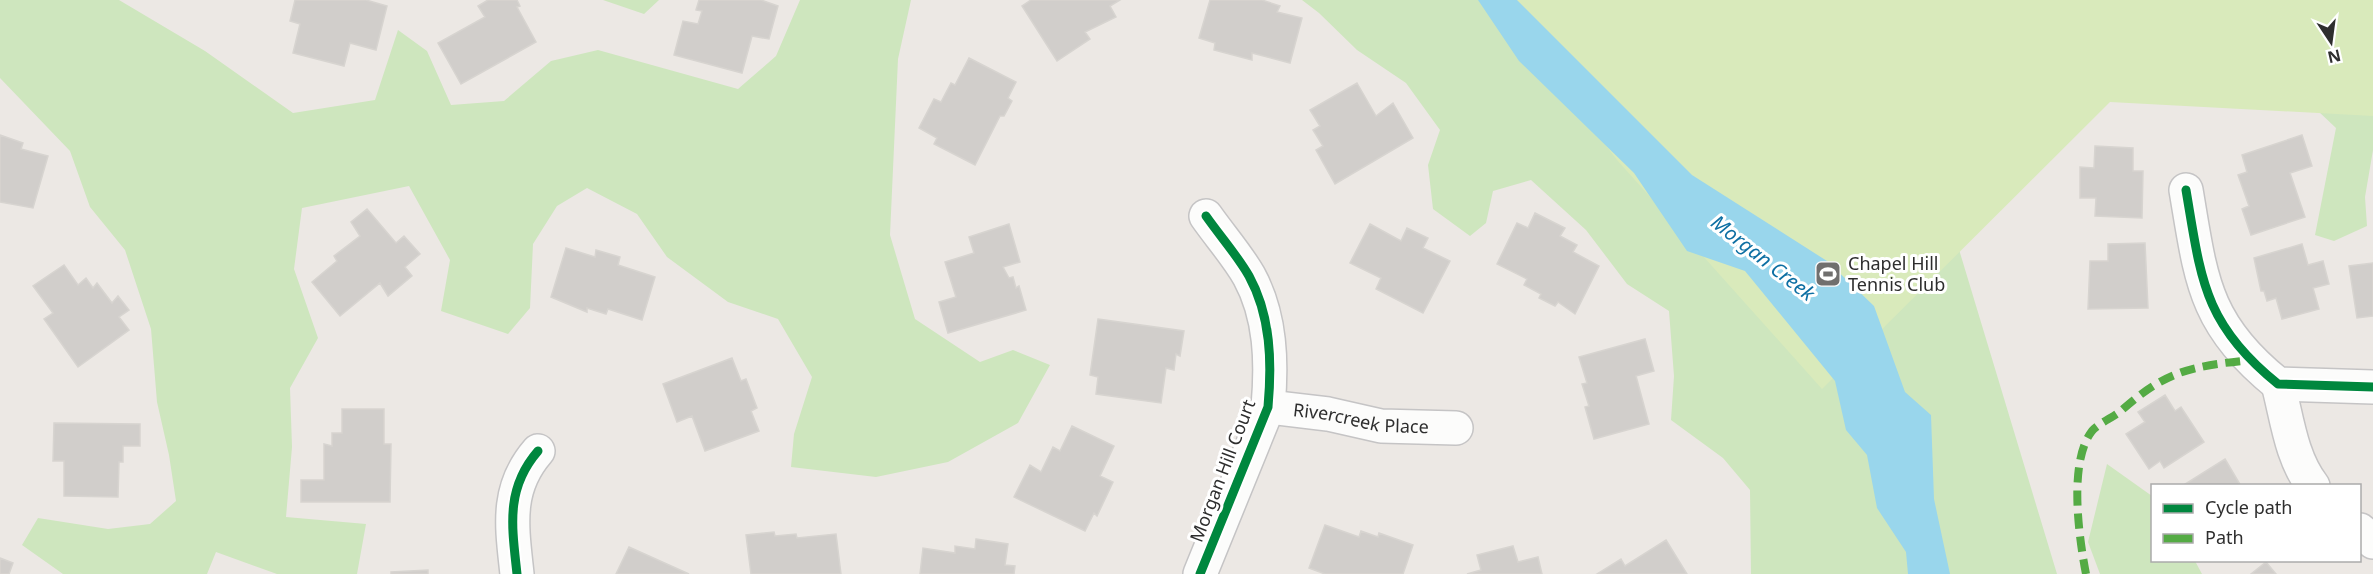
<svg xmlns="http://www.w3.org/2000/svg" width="2373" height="574" font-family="'Noto Sans',sans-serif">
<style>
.green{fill:#cee6be}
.pitch{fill:#d9eabb}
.water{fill:#99d6ec}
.building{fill:#d1cecb;stroke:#d7d4d0;stroke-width:1.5}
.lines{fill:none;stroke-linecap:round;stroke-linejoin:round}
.minor-casing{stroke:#c5c4c5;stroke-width:36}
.minor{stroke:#fcfcfb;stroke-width:33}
.quiet{stroke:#54ab44;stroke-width:8;stroke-dasharray:15 8;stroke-linecap:butt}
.cycleway-casing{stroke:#fff;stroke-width:13}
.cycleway{stroke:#00873e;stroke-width:9}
.labels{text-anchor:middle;stroke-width:6;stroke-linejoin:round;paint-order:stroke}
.poi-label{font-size:18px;fill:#2e2e2e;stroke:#fff;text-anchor:start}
.street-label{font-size:18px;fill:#2e2e2e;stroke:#fff}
.water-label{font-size:20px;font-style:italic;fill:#0d6fa3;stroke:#fff}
</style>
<rect width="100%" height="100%" fill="#ece8e4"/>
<!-- green -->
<path class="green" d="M0,0H119L205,51L293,113L375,100L398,30L427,51L451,105L504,101L551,61L598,50L738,89L776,56L800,0H911L898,59L890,235L915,319L980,362L1013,350L1050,365L1018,423L948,462L876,477L791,467L794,434L812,377L778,319L728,302L667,257L637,214L587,188L557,206L533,244L530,308L508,334L441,311L450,260L409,186L302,208L294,269L318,338L290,388L292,447L286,517L366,524L357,574H277L216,552L207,574H63L22,545L38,518L108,529L150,524L176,501L169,455L157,402L151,329L125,250L90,207L70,151L0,78Z
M603,0H659L644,14Z
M1302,0H2253L2373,69V150L2365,197L2367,226L2334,241L2315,235L2336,128L2299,93L2105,76L1948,213L2057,574H1751L1750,490L1723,458L1671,420L1674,376L1669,311L1627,284L1586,230L1531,180L1493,191L1486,223L1470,236L1433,209L1428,165L1440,130L1406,83L1357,50L1319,13Z
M2107,464L2152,496V560L2195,561L2202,574H2100L2088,542Z"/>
<!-- pitch -->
<path class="pitch" d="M1499,0H2373V116L2110,102L1822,389L1617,160L1500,7Z"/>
<!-- water -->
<path class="water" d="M1478,0H1517L1692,175L1827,261L1874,306L1905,392L1931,415L1934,499L1950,574H1908L1906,552L1877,508L1867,455L1846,430L1835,381L1745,271L1687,251L1634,173L1519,61Z"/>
<!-- building -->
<path class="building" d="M295,0H366L387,6L376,50L350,43L344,66L293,53L300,24L290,21Z
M488,0H517L520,6L517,7L536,42L461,84L438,43L485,17L478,6Z
M699,0H761L778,6L769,39L752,36L742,73L674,55L683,21L698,24L702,11L696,10Z
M1031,0H1120L1110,6L1116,17L1085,32L1090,39L1057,61L1022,6Z
M1210,0H1262L1280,6L1277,12L1302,18L1290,63L1252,53V60L1214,50L1215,43L1199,38Z
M969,58L1016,82L1008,98L1012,101L1004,116H1000L975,165L934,144L937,138L919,128L934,99L941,102L951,83L955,85Z
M1357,83L1376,116L1393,103L1413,138L1335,184L1316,150L1323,146L1313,130L1320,126L1310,110Z
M0,135L23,143L21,149L48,156L33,208L0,202Z
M2302,135L2312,166L2290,173L2305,217L2251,235L2242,209L2249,206L2238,175L2247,172L2242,155Z
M2095,146L2133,148V171H2143L2142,218L2095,216L2096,198H2080V167L2094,168Z
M367,209L396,243L404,236L420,254L405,267L412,276L388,296L380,283L340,316L312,282L337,261L334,256L360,236L351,222Z
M1535,213L1565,228L1560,236L1577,245L1573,252L1599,266L1575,314L1558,302L1555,306L1539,298L1541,294L1524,285L1527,279L1497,264L1517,223L1528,228Z
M1009,224L1020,262L1003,267L1009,278L1013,277L1016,288L1019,286L1026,310L948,333L939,302L956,297L945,262L974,253L969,237Z
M1370,224L1401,241L1407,228L1428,238L1423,248L1450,261L1423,313L1376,289L1381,278L1350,263Z
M2145,243L2148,308L2088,309L2090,261H2108V244Z
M2302,244L2308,265L2323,261L2329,284L2313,288L2319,309L2282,319L2276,298L2267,301L2264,291H2261L2254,258Z
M566,248L595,257L596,250L620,257L618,265L655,277L642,320L608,309L606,314L587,308V312L551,297Z
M2373,263V316L2357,318L2349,266Z
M64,265L78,285L86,278L93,288L97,283L112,303L118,296L129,310L119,317L129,330L78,367L44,319L53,313L33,286Z
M1098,319L1184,331L1180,356L1176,354L1174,370L1166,368L1161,403L1096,394L1098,377L1090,375Z
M1645,339L1654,371L1636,376L1649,424L1594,439L1585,407L1589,406L1582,384L1587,383L1579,357Z
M732,358L741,381L746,379L757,408L751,411L759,431L705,451L692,416L677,422L663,384Z
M2165,395L2175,411L2181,407L2204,442L2164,468L2160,461L2149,469L2126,434L2145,422L2138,412Z
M342,409H384V444H391L390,502H301V480H324V444L332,446V433H342Z
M54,423L140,424V446H123V462H119L118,497L64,496V461H53Z
M1072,426L1114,446L1100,476L1113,482L1097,516L1094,513L1085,531L1014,497L1030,465L1041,472L1053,447L1060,451Z
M2225,459L2241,486H2182Z
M1325,525L1359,537L1361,531L1378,537L1379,533L1413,545L1403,574H1325L1309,568Z
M774,532L775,536L796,534L797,538L836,534L841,574H751L746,535Z
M976,539L1008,544L1005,565L1015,566L1014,574H920L923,548L955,553V546L975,549Z
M1666,540L1687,574H1597L1621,559L1625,566Z
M1513,546L1518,562L1538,557L1542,574H1467L1481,570L1477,555Z
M629,547L689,574H616Z
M0,558L13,563L9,574H0Z
M2266,562L2276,574H2251Z
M428,570V574H391V572Z"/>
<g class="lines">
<!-- minor casing -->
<g class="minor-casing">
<g id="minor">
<path d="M2186,190C2201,278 2203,324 2278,384L2373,387"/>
<path d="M2278,384C2287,418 2291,458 2313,486"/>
<path id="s1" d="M1268,407L1328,414L1381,426L1456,428"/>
<path d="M2360,530L2373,542"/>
<path d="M517,574C512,527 505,489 538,451"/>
<path d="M1200,574L1268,407C1272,363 1271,316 1249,276C1237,255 1220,236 1206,216"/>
</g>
</g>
<!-- minor -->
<use href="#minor" class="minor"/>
<!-- quiet -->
<path class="quiet" d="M2086,574C2079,538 2068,462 2092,431C2099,423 2114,417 2122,410C2167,370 2193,366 2251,360"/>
<!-- cycleway casing -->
<g class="cycleway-casing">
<path id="cycleway" d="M2186,190C2201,278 2203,324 2278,384L2373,387
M517,574C512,527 505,489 538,451
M1200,574L1268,407C1272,363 1271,316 1249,276C1237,255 1220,236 1206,216"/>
</g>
<!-- cycleway -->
<use href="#cycleway" class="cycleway"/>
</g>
<!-- icons -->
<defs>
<g id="stadium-square" transform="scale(1.35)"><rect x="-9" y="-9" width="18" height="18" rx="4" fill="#706f6e" stroke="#fff"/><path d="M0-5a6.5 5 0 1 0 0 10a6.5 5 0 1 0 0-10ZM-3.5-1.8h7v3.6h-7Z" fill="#fff"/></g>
</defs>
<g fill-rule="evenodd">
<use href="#stadium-square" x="1828" y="274"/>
</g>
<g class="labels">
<!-- poi labels -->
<g class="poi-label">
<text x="1848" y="270">Chapel Hill<tspan x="1848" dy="21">Tennis Club</tspan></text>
</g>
<!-- street labels -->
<g class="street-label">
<text dy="6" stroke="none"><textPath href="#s1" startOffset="94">Rivercreek Place</textPath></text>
<text transform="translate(1223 471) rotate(-69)" y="6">Morgan Hill Court</text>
</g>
<!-- water labels -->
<g class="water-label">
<text transform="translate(1763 258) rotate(38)" y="7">Morgan Creek</text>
</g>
</g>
<!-- legend -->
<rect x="2151" y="484" width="210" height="78" fill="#ffffff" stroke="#ababab" stroke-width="1.5"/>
<rect x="2163" y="504" width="30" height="9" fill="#00873e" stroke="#ababab" stroke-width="1.5"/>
<text x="2205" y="514" font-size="18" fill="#2e2e2e">Cycle path</text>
<rect x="2163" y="534" width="30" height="9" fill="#54ab44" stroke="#ababab" stroke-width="1.5"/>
<text x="2205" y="544" font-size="18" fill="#2e2e2e">Path</text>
<!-- north arrow -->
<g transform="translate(2331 42) rotate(167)" stroke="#ffffff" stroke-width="4.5" paint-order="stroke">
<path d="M0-4.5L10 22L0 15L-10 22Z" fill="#2e2e2e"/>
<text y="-9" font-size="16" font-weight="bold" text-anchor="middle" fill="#2e2e2e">N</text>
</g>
</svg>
